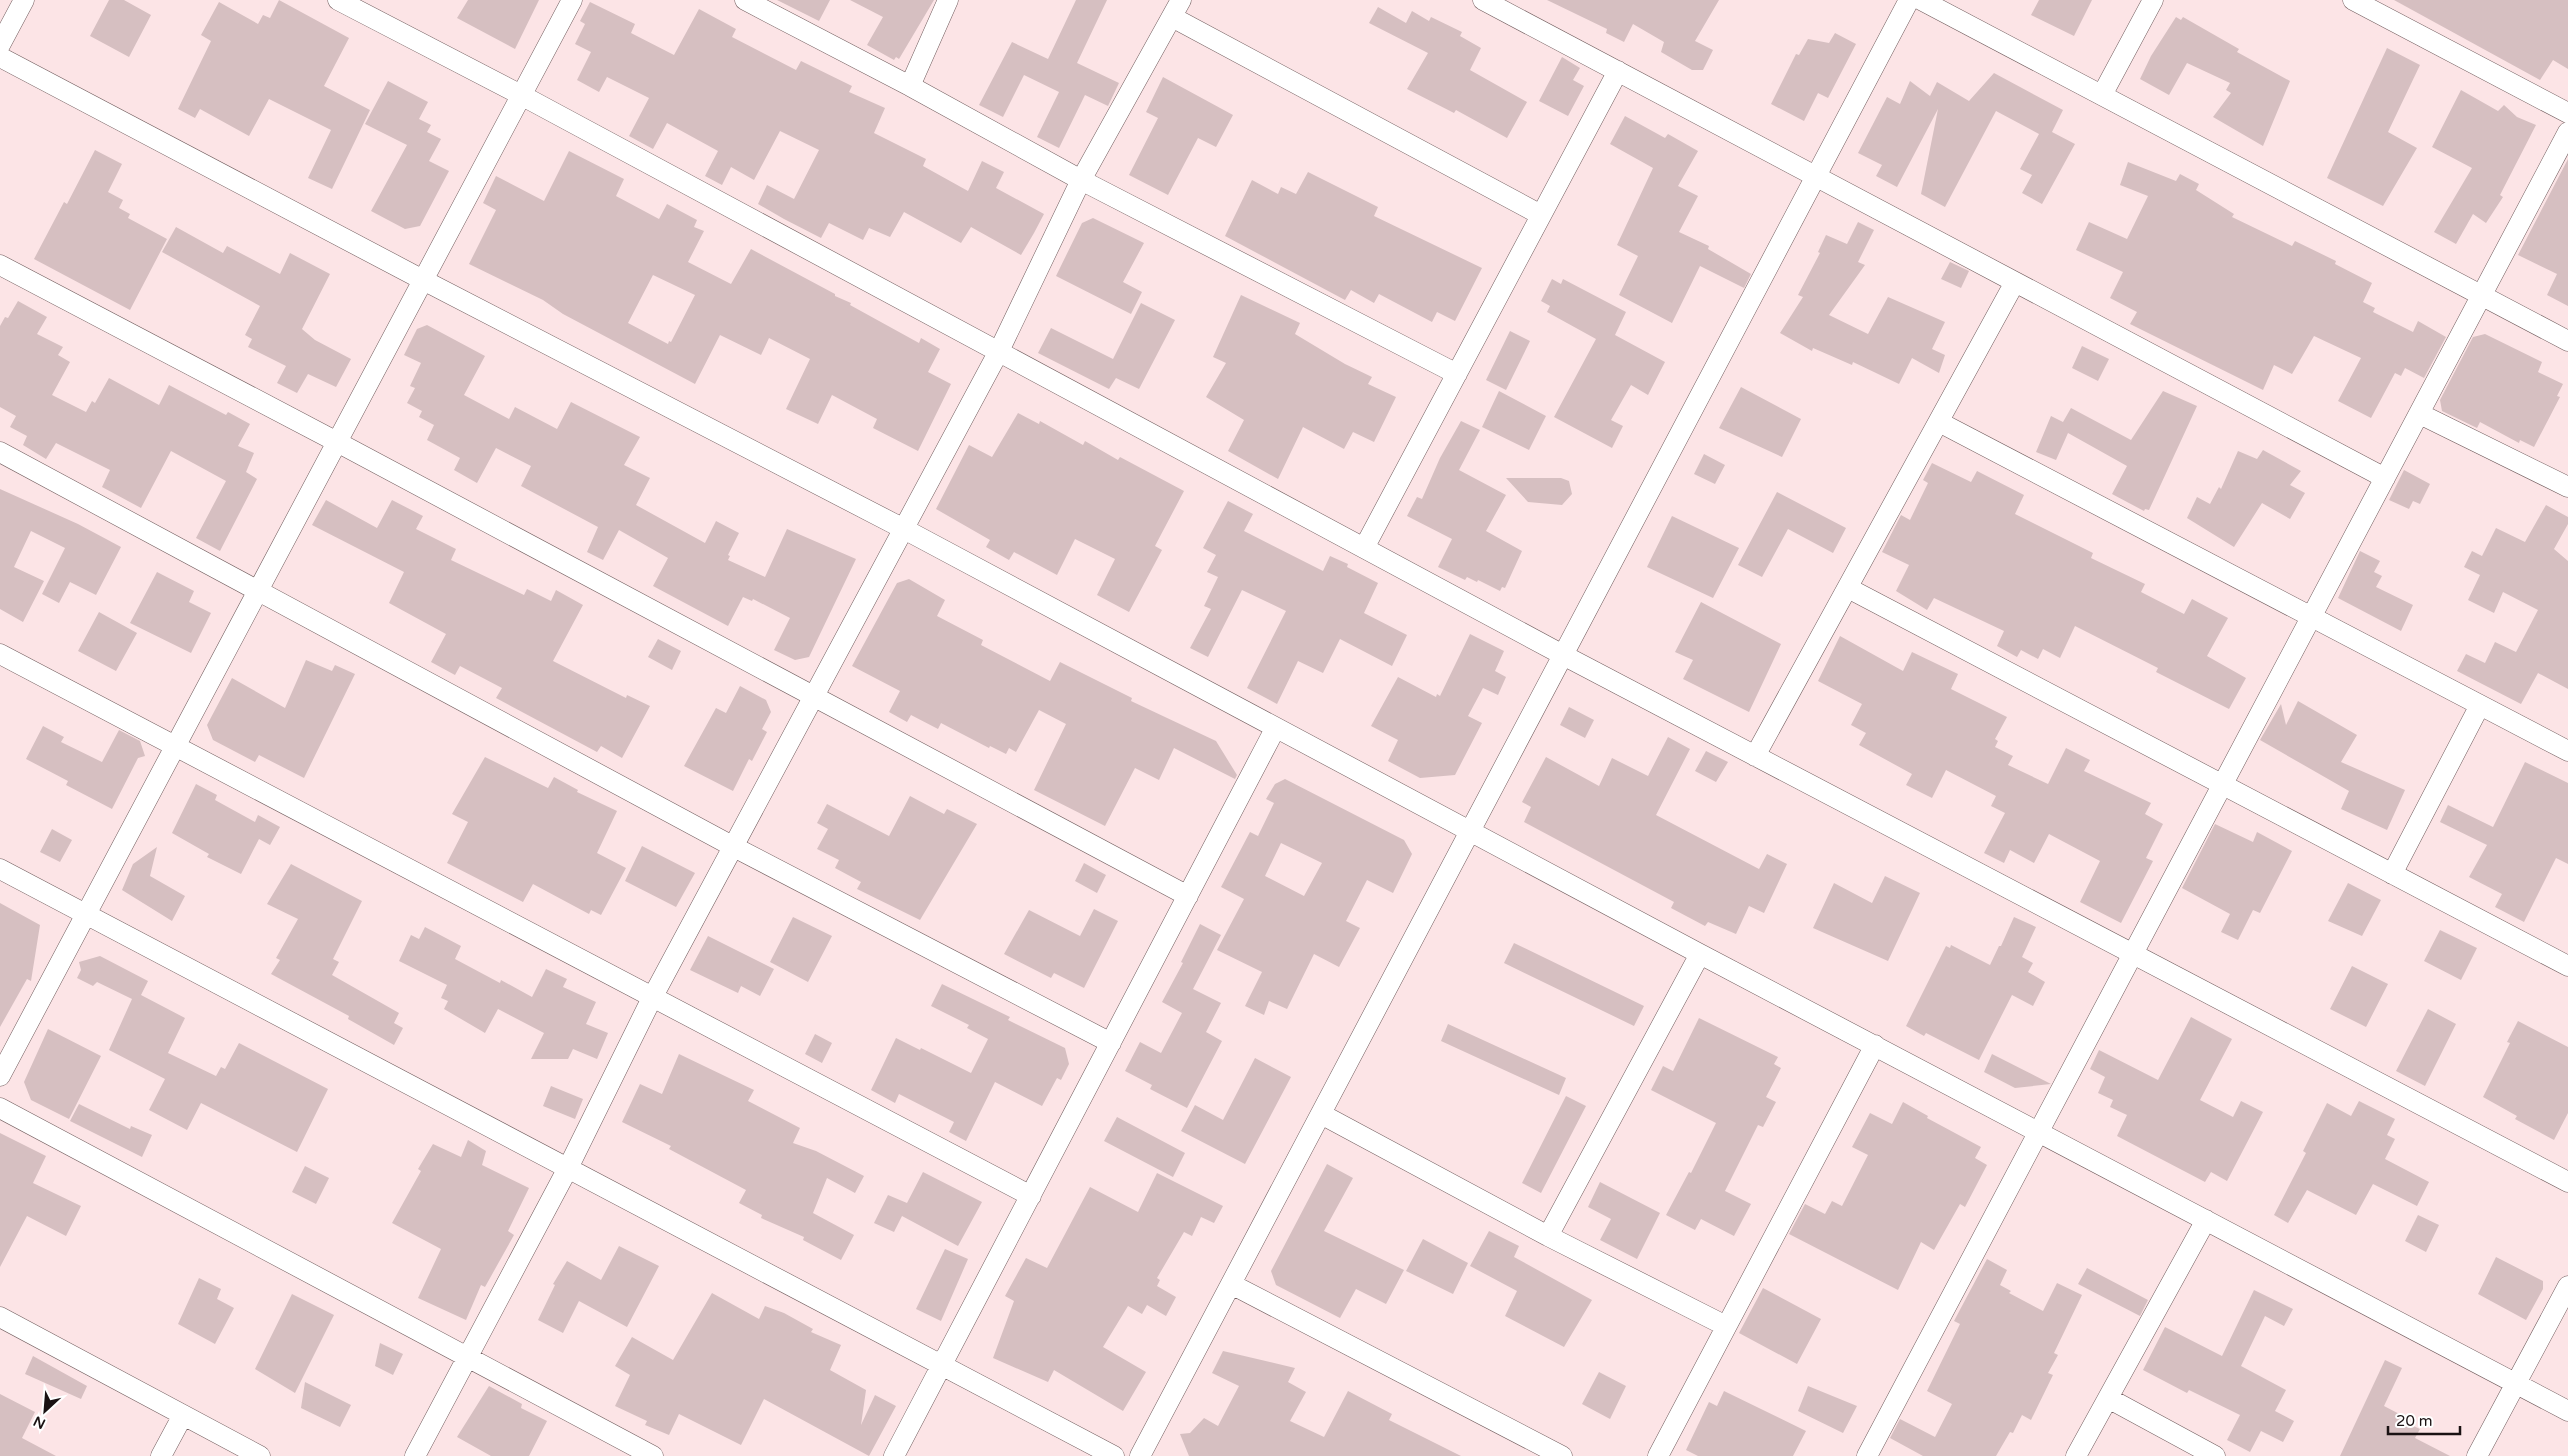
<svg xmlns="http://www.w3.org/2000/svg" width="2568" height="1456" font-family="'Varela Round',sans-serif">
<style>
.building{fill:#d6bfc1;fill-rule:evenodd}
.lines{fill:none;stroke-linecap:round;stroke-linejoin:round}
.street-casing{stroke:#715d5e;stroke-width:21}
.street{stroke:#fff;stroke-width:20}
</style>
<rect width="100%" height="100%" fill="#fce4e6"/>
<!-- building -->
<path class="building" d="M109,0H124L151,15L129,57L90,36Z
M279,0L349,38L324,86L370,110L332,189L308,178L331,130L269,99L249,136L200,109L195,118L178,109L211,41L201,35L219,2L258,24L263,15L270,18Z
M468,0H539L515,49L457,18Z
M777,0H830L819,21Z
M850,0H934L899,59L896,57L894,60L867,45L883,17Z
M1076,0H1107L1077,63L1119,83L1108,106L1085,95L1059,148L1037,137L1059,92L1024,75L1003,117L979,105L1012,42L1048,59Z
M1547,0H1719L1695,41L1713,50L1703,70H1692L1661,52L1664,42L1633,24L1624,42L1606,33L1607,29Z
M2039,0H2092L2074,36L2031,15Z
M2394,0H2568V69L2553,60L2540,80Z
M590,2L635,24L631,33L674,55L699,9L736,29L732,37L796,70L801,61L852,86L849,92L885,108L874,133L926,159L923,166L968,191L982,161L1004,172L996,188L1044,214L1034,233L1021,255L971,227L961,243L904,212L890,237L869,228L863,240L829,223L821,238L784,219L758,204L767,185L794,199L819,150L780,131L754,180L731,167L722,185L705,176L718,151L667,123L653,149L629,136L649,98L607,77L599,92L577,80L591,52L575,44L585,24L580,21Z
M1378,7L1406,23L1412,11L1429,21L1431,17L1462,32L1460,36L1481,48L1470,70L1527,102L1507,138L1456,110L1454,113L1407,89L1428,53L1369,23Z
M2176,17L2181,20L2183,17L2239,49L2237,52L2290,81L2263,146L2213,117L2231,93L2226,90L2230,83L2187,63L2169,95L2140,79L2151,56Z
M1835,33L1856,44L1828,98L1818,93L1804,121L1771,104L1796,54L1799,55L1808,39L1829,43Z
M2387,48L2420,65L2388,132L2417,148L2383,206L2327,178Z
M1562,57L1580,68L1573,80L1584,86L1568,116L1539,101Z
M1994,73L2063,110L2052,132L2075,144L2042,204L2022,193L2032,175L2020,169L2039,134L1996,111L1945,207L1921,194L1938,109L1897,187L1876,176L1882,165L1858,153L1887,97L1900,104L1910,81L1930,96L1937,82L1969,101Z
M1163,77L1233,115L1216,147L1198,138L1168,195L1129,175L1158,118L1146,112Z
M388,81L428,102L419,119L431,125L427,132L441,139L429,161L449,171L420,226L405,229L371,211L407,145L365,124Z
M2461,90L2498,111L2504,105L2517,117L2536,125L2500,195L2503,197L2486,223L2473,214L2456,244L2434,232L2472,168L2432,147Z
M1625,116L1665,138L1668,134L1698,151L1678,186L1698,196L1679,232L1709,246L1708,249L1751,274L1744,288L1700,266L1672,323L1619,295L1638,256L1617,245L1653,168L1610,144Z
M95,150L122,164L108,192L123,200L119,208L130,214L128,218L167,239L130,310L34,259L64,202L67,204Z
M569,151L624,179L616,196L659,219L667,204L697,220L694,227L704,231L688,262L731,284L751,249L835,294V296L851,303L850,305L919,343L921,338L940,349L928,372L951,384L918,451L873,428L877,419L832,395L818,424L786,409L810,359L769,338L761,355L720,335L695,384L563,314L543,300L469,264L496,210L483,203L496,176L544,201ZM653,275L695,295L671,342L669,341L668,344L628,323Z
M2568,159V306L2547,295L2557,274L2518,255Z
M2128,162L2176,181L2180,174L2199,184L2196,190L2234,214L2232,217L2292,246L2295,241L2336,261L2335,264L2372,283L2363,302L2375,308L2373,312L2413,332L2418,321L2446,337L2424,378L2405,368L2401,376L2395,373L2371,418L2338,401L2361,358L2314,336L2292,374L2274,365L2263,390L2130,324L2137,312L2110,298L2123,272L2076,250L2089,222L2127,239L2148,196L2120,185Z
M1308,172L1378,207L1374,216L1482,268L1455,321L1437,312L1432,322L1379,294L1374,303L1351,290L1345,300L1225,236L1252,180L1278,194L1281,187L1296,194Z
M1093,218L1144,243L1123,282L1142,292L1131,314L1056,276L1082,223Z
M1858,222L1874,230L1858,262L1865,265L1829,315L1868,334L1888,297L1945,322L1932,349L1945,355L1939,373L1912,358L1899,384L1853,362L1852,365L1813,348L1812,351L1780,333L1803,297L1798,295L1820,253L1818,252L1826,235L1847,244Z
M176,227L223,253L227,246L280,274L290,253L330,274L302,329L315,340L351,359L336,387L308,374L297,393L277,383L286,366L248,347L252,339L245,335L260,306L162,252Z
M1950,262L1969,271L1961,288L1941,279Z
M1552,279L1561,284L1563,279L1626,312L1615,335L1665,362L1648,395L1631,385L1611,420L1623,426L1612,448L1554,417L1596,339L1547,312L1550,306L1541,301Z
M1241,295L1300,323L1295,334L1345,364L1372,377L1368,384L1396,397L1374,442L1353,432L1344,449L1303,427L1278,479L1228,451L1244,420L1206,397L1226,363L1213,357Z
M18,301L47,317L37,334L63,347L58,355L70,362L52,395L86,412L92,401L95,403L109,378L159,405L169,385L226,415L228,412L250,424L238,446L254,453L246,472L257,479L220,551L196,538L226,481L171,451L141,508L102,487L110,470L56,443L46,459L23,445L27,436L10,427L16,416L0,407V326L5,317L8,318Z
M1141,303L1175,320L1139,389L1116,378L1109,389L1038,353L1051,328L1113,359Z
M427,325L485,356L464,395L509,419L515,407L557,429L571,402L640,437L624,465L650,478L636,505L705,543L716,521L739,533L728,555L730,556L728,560L765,577L787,529L856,559L809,657L795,660L774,650L790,618L753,599L752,601L743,597L728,626L653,586L668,558L619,530L603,560L587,552L598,527L521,486L531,466L496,448L477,483L454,470L460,458L427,440L434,425L419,417L422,411L407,403L415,388L410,386L421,363L404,355L417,329Z
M1510,331L1530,341L1506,390L1486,380Z
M2485,334L2542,362L2538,372L2563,384L2557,396L2560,397L2534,447L2520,440L2519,443L2480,422L2477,428L2442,411L2440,400L2473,337Z
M2082,346L2109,359L2098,381L2072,368Z
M1741,387L1801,419L1782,457L1719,428Z
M1499,391L1546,416L1529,450L1482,427Z
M2163,391L2197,406L2149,510L2145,509L2144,511L2112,494L2127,466L2068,433L2056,460L2036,452L2051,416L2063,422L2071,408L2131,440Z
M1018,413L1039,424L1040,421L1083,445L1085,441L1118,460L1120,457L1184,491L1155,546L1162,550L1129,612L1097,595L1115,559L1075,539L1057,575L1014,552L1009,560L986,547L990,540L936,509L969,445L992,457Z
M1461,421L1480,430L1459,470L1506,495L1486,531L1522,551L1505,588L1502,587L1500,591L1478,580L1477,582L1467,577L1465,580L1438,567L1452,539L1407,516L1417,497L1422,499L1440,458Z
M2263,450L2301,471L2290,485L2305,493L2290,519L2262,503L2234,547L2187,518L2197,497L2210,504L2219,487L2221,489L2238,451L2257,459Z
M1704,454L1725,465L1715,484L1694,474Z
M1932,463L1971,482L1977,471L2024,495L2015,514L2093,553L2091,558L2145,584L2141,592L2184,614L2192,599L2228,618L2207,656L2246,678L2229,709L2156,672L2158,668L2075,626L2060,658L2043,649L2038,659L2021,650L2017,657L1997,646L2004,631L1934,598L1927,610L1896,591L1909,565L1882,552L1901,515L1910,520L1928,483L1923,480Z
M2404,470L2430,484L2420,504L2413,501L2409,509L2389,500Z
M1506,478H1561L1569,481L1572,494L1562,505L1528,502Z
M0,489L78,524L121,547L96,595L70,582L59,603L42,594L65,548L31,531L14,567L44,581L23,622L0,609Z
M1777,492L1846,528L1833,553L1788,529L1762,577L1738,565Z
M326,500L377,528L392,500L423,516L416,529L456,549L451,560L524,595L527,589L551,601L556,590L583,605L553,661L626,698L627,695L650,706L622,758L601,746L597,752L496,698L502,688L460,666L455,675L431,662L446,634L389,603L404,572L312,525Z
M1228,501L1253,514L1244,531L1323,571L1330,556L1348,564L1347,567L1378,583L1364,613L1407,635L1392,666L1340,639L1323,673L1298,661L1277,704L1247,688L1286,611L1242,590L1208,657L1190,648L1211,609L1204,606L1218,577L1207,572L1216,555L1203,548Z
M2546,505L2568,517V524L2554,549L2568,561V689L2538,673L2521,704L2457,671L2466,654L2485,663L2495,642L2516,652L2538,610L2503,592L2494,613L2468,600L2480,575L2464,567L2472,551L2482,556L2496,528L2525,542Z
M1672,516L1739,548L1713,598L1647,567Z
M2360,551L2380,561L2374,572L2382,576L2376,587L2413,605L2401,631L2338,598Z
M157,572L194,591L189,602L211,613L191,653L130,623Z
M909,579L945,600L937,616L983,640L981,645L1050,681L1060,662L1132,698L1131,701L1216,741L1237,775L1235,779L1174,748L1159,780L1135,768L1105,826L1034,790L1066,724L1039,710L1016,752L1009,748L1006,754L990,746L989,748L941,723L938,729L911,715L907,722L889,712L900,691L852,666L897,583Z
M1701,602L1781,644L1749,712L1683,679L1693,660L1675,652Z
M99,612L137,633L116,671L78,651Z
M1470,634L1504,651L1495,671L1506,677L1498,695L1483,688L1468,716L1482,723L1455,775L1420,778L1388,761L1398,740L1371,726L1398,677L1436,697L1437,694L1440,696Z
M1840,636L1903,671L1912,652L1958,674L1951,689L2007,717L1995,739L1998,741L1995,747L2013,756L2008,765L2048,784L2066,748L2090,760L2084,771L2151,803L2145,814L2163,824L2146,858L2153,861L2121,923L2080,902L2100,861L2049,834L2034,863L2010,850L2004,863L1984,853L2005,813L1991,806L1996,796L1946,770L1932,798L1906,785L1912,774L1859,745L1866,733L1851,725L1862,704L1818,681Z
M658,639L681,651L672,670L648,657Z
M306,660L332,671L335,665L355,674L304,778L259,755L255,762L213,740L207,725L232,678L285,708Z
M740,686L766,700L771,712L762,729L767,732L752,761L749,759L733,791L684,766L716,708L726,713Z
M2298,701L2357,735L2341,762L2405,790L2387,830L2341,809L2349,791L2260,740L2281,704L2286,725Z
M1569,707L1594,720L1585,738L1560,725Z
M43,726L64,737L61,742L102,762L119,730L140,741L145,756L138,758L112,809L66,785L68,781L26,759Z
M1668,737L1690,749L1656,815L1759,869L1767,854L1787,864L1764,913L1749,906L1736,934L1708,922L1705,926L1671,908L1674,902L1524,822L1531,807L1522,802L1546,757L1599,786L1612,758L1648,776Z
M1706,751L1728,762L1716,782L1695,771Z
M485,757L548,788L554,777L578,790L577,792L617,811L597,853L626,868L601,915L591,910L589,914L533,884L523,902L447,863L468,822L452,814Z
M2525,762L2568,783V864L2556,858L2524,922L2495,907L2502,894L2469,877L2487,845L2440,822L2448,805L2493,827Z
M1285,779L1404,840L1412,854L1393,893L1367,880L1346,921L1360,928L1339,967L1314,954L1287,1009L1269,1001L1264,1015L1245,1006L1262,972L1217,950L1244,899L1221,887L1250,832L1258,836L1274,803L1266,799L1275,784ZM1281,843L1322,863L1304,896L1265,876Z
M196,784L217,795L215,800L255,822L258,815L280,827L270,845L259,839L241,874L207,857L209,854L172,833Z
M910,796L944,814L947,809L977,824L920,920L857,889L861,882L835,868L839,860L817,849L828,829L817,823L827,804L889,836Z
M2215,824L2253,842L2257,832L2292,851L2260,913L2253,910L2238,940L2221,932L2230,914L2182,888Z
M52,829L72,840L60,862L40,852Z
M642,846L695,873L676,907L625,881Z
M157,847L150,876L185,896L172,921L122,890L133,864Z
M1084,863L1106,875L1097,893L1075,881Z
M291,864L362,901L333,959L339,962L332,975L399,1013L394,1023L403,1028L394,1045L348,1019L349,1016L271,974L280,960L276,958L298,919L267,904Z
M1885,876L1920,893L1888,961L1813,928L1834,883L1872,903Z
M2348,883L2381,900L2362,936L2328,921Z
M0,903L40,925L31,981L27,979L0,1027Z
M1094,909L1118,921L1084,988L1054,973L1051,978L1004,954L1029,910L1080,936Z
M793,917L832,936L808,982L770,962Z
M2014,917L2036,927L2022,957L2033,963L2028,972L2045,982L2033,1006L2012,995L1979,1060L1926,1033L1924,1036L1906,1026L1946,946L1950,948L1951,945L1990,965L1999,946H2001Z
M1200,924L1221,935L1193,989L1221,1003L1206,1032L1222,1041L1187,1108L1150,1089L1152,1085L1125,1071L1140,1042L1161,1053L1182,1013L1162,1002L1183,963L1181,962Z
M425,927L461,946L455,959L500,983L501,980L532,997L546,969L567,979L563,987L596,1002L586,1024L608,1033L597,1059L573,1049L568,1059H531L544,1033L498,1009L485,1033L444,1009L448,1001L441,998L447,985L399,961L411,935L419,939Z
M2440,930L2477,948L2461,980L2424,961Z
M708,936L774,969L760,996L741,986L738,993L690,970Z
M1514,943L1644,1006L1634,1026L1504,963Z
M100,956L148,981L141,995L185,1018L168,1053L216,1076L221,1067L225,1069L239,1043L328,1089L297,1152L201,1103L187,1130L149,1110L165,1079L109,1050L132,999L97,982L93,986L77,978L81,970L79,962Z
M2352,966L2388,984L2366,1027L2330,1009Z
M942,984L1010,1017L1008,1020L1065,1048L1069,1064L1061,1080L1057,1078L1042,1106L995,1082L966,1141L949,1132L954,1122L899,1094L895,1103L871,1090L896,1038L920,1050L921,1048L971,1073L988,1039L967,1028L969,1025L931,1006Z
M2428,1009L2456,1024L2425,1086L2396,1071Z
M2191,1017L2232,1039L2200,1100L2233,1117L2241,1101L2263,1112L2227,1181L2211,1172L2205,1182L2117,1136L2127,1115L2110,1107L2113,1100L2098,1093L2105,1077L2090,1069L2099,1050L2158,1080Z
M1699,1018L1778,1057L1774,1064L1781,1068L1766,1097L1776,1102L1763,1127L1758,1125L1725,1191L1751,1204L1734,1236L1701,1219L1695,1230L1666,1215L1689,1172L1691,1173L1716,1123L1651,1090L1663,1066L1673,1071Z
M2518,1021L2568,1047V1113L2554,1140L2515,1119L2517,1116L2483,1097L2510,1043L2507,1042Z
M1448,1024L1566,1078L1559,1095L1441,1041Z
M48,1029L101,1056L69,1119L31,1100L24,1082Z
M815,1034L832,1043L822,1063L805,1054Z
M679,1054L754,1090L748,1101L800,1128L793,1143L816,1151L864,1176L855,1193L827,1178L813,1213L854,1235L841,1260L803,1240L804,1237L761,1218L762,1215L739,1203L746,1190L669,1149L671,1146L622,1122L640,1084L662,1094Z
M1992,1054L2051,1084L2015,1088L1984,1072Z
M1255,1058L1291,1077L1245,1164L1181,1131L1195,1105L1223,1120Z
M551,1086L583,1099L575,1119L543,1106Z
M1566,1096L1586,1106L1541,1193L1522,1183Z
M2359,1101L2395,1119L2387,1135L2395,1139L2385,1159L2429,1182L2417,1206L2373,1184L2356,1215L2307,1190L2288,1223L2274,1215L2306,1153L2303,1151L2327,1103L2351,1116Z
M1903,1102L1928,1116L1927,1118L1981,1147L1975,1158L1987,1165L1965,1207L1960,1204L1934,1250L1921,1242L1898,1290L1789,1234L1805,1204L1825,1214L1832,1201L1842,1206L1868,1155L1852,1147L1870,1113L1892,1124Z
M79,1104L130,1129L131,1126L152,1135L142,1157L70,1121Z
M1117,1117L1185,1153L1173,1177L1104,1141Z
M0,1133L46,1156L33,1183L81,1206L66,1236L27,1216L0,1267Z
M468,1140L486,1151L482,1165L529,1188L508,1231L514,1235L485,1287L481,1285L466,1320L418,1298L441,1249L392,1223L421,1171L418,1169L433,1144L461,1157Z
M1327,1164L1353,1178L1324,1231L1404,1270L1386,1304L1356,1289L1340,1318L1276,1285L1271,1271Z
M305,1166L329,1178L316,1204L292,1192Z
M923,1172L982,1202L958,1246L902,1216L894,1232L874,1223L888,1195L907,1203Z
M1157,1173L1223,1206L1214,1223L1201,1217L1192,1236L1184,1232L1157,1278L1160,1280L1157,1286L1176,1297L1166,1316L1147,1305L1142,1314L1128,1306L1103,1347L1146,1372L1123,1411L1054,1370L1048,1382L993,1358L1014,1301L1005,1296L1026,1258L1047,1268L1090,1187L1138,1212Z
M1600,1182L1660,1213L1637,1259L1600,1240L1611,1219L1588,1207Z
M2418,1215L2439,1225L2426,1252L2405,1241Z
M1489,1231L1519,1246L1514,1257L1592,1300L1564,1347L1505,1316L1517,1291L1470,1266Z
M1423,1239L1468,1263L1453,1294L1406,1271Z
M619,1246L659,1266L627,1327L579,1301L563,1333L538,1320L555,1285L553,1284L567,1261L601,1280Z
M945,1249L968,1259L941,1321L916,1309Z
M2496,1257L2543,1281V1289L2526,1320L2478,1294Z
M1987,1259L2007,1270L2000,1285L2011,1291L2009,1293L2043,1311L2057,1283L2082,1295L2054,1353L2058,1355L2048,1373L2053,1375L2031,1420L2022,1415L2013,1433L2010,1432L1996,1456H1923L1890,1438L1900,1419L1935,1437L1952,1404L1927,1391L1960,1324L1954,1321Z
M2087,1268L2148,1300L2140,1316L2078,1284Z
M199,1278L221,1289L217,1299L234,1308L215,1344L178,1324Z
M1763,1288L1821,1319L1797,1364L1739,1333Z
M2254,1290L2293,1309L2284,1326L2265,1316L2241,1366L2286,1390L2275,1411L2294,1421L2283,1442L2261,1431L2250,1452L2227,1440L2240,1415L2189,1390L2187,1393L2143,1370L2165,1327L2222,1356Z
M712,1293L759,1319L765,1306L784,1313L813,1329L811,1332L841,1345L830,1370L866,1390L861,1425L875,1395L896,1406L869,1456L764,1399L741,1445L679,1414L669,1435L645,1425L647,1421L615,1406L630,1375L615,1366L632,1337L673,1360Z
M292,1294L334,1315L295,1393L255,1369Z
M380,1343L403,1354L393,1375L375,1366Z
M1223,1351L1295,1368L1288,1382L1306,1392L1290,1421L1324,1437L1348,1391L1392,1414L1389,1420L1461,1456H1189L1180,1434L1190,1433L1204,1418L1218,1426L1239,1386L1212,1373Z
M33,1356L87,1386L81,1399L25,1374Z
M2385,1360L2402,1368L2384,1406L2409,1419L2407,1423L2420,1429L2415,1438L2450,1456H2340Z
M1599,1372L1626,1386L1610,1419L1582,1404Z
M305,1382L351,1405L340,1427L301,1408Z
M489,1386L522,1404L521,1408L547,1421L529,1456H491L457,1437Z
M1808,1386L1857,1406L1843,1433L1798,1411Z
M1724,1391L1806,1431L1793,1456H1698L1686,1450L1709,1402L1717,1406Z
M0,1394L35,1412L22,1438L56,1456H0Z"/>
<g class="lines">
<!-- street casing -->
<g class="street-casing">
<path id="street" d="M338,0L521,95L1563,655L2568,1182
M745,0L910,86L1081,180L1457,374
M1483,0L2385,478
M1921,0L2568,341
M2353,0L2568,113
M1172,17L1541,215
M0,45L24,0
M0,57L423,280L904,529L1700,954L2568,1411
M910,86L948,0
M2102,95L2153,0
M0,265L337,442L1188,896
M2420,414L2568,487
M1939,422L2568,751
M0,452L734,847L1111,1043
M1364,548L1618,71
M1848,588L2568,966
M0,654L1031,1196
M1755,756L2015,282
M0,869L1114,1456
M2392,874L2480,705
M0,1076L572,0
M0,1108L653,1456
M1321,1114L1548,1236L1726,1326
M1548,1236L1700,954
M1231,1284L1562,1456
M0,1317L260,1456
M2108,1398L2215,1456
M161,1456L183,1415
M415,1456L568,1168L652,998L999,351L1081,180L1181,0
M894,1456L1275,729
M1140,1456L1909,0
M1658,1456L1875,1045
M1867,1456L2568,132
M2076,1456L2206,1220
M2477,1456L2568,1286"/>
</g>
<!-- street -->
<use href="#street" class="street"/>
</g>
<!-- north arrow -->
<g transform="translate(45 1411) rotate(206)" stroke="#ffffff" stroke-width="4" paint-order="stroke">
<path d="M0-4L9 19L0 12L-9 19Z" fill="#1a1213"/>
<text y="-8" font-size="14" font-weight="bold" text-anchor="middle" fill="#1a1213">N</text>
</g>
<!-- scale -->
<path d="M2388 1426v8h72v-8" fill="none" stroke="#1a1213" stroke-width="2.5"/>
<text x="2396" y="1426" font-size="15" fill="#1a1213" stroke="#ffffff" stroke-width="4" paint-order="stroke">20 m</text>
</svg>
